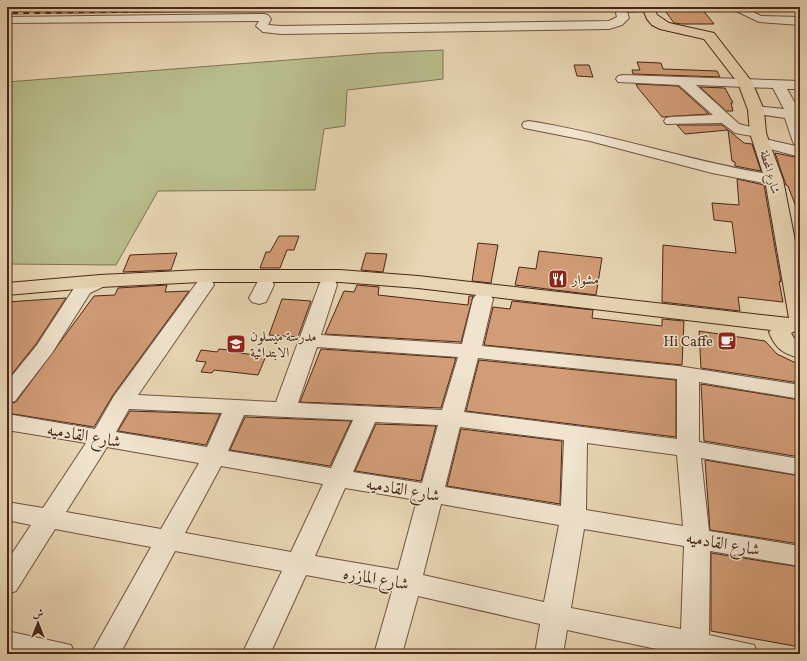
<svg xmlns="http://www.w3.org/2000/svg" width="807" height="661" font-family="Vollkorn,Amiri,serif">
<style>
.green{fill:#b8bd8b;stroke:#807251}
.building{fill:#d19c76;stroke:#482617}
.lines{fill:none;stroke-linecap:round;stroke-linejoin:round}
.minor-casing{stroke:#70523e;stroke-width:2}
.major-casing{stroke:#482617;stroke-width:2}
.minor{fill:#f0e4ce;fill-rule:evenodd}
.major{fill:#e8d5b3;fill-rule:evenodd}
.rail-casing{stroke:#482617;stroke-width:3}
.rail{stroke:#f0e4ce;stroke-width:2;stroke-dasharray:5.5;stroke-linecap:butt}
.labels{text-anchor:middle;stroke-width:3;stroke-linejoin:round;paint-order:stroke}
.far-street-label{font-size:12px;fill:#482617;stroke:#f0e4ce}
.poi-label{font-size:14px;fill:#482617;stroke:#f0e4ce;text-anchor:start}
.near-street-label{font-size:17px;fill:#482617;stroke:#f0e4ce}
</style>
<rect width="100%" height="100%" fill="#e8d5b3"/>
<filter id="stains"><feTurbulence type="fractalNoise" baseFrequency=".005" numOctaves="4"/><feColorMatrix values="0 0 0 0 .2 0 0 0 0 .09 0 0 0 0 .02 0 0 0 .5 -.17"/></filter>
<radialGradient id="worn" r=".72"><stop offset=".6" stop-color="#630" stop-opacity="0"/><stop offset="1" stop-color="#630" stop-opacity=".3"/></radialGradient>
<!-- green -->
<path class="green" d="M7,7H179L169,9L7,10Z
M443,50V79L347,90L345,126L324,129L315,190L158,191L116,265L7,264V82L378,53Z"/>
<!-- building -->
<path class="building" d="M675,9H702L714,24H682L674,23L666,12Z
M637,62L661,63L663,69L717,71L720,77L633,74L632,70H640Z
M574,65H589L593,77L577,76Z
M636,84L678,86L709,114L662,117L638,88Z
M700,87L725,88L733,103H731L733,111H726Z
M677,125H722L744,143L752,144L761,171L735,166V162L732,161L728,130L685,134Z
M775,153L800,158V215H799L788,186L786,185Z
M737,179L764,185L781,282L779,281L783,302L738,297L740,311L662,302L663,245L736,253L732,222L714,220L712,203L739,205Z
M279,236H299L294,250H287L280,268H260L266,252H270Z
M478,243L498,245L491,283L472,281Z
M539,251L602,258L596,295L515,285L519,267L536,269Z
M177,253L171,270L123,272L130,255Z
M366,253L387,254L383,272L361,270Z
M167,285L165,292L189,291L113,395L94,427L7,413V404L16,402L94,296L115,295L118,288Z
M357,285L379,287L378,295L468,305L469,296H473L461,342L325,334L344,291L354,292Z
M66,298L36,344L7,380V302Z
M282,299L311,301L298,337L269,335Z
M512,301L593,310L592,318L662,326V319L684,321L682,365L484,345L493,307L510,309Z
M699,331L765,341L777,354L800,365V383L701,368Z
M219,349L230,350L229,352L266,356L258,375L214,370L212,373L201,372L206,362L196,361L201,350L217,352Z
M321,349L456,358L441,408L300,402Z
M479,360L676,380V437L466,411Z
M701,384L800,400V457L704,441Z
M130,411L220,414L206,445L118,431Z
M245,417L351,421L330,466L230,450Z
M376,424L436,426L421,481L355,471Z
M461,429L562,441L560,504L447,486Z
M705,460L800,476V544L710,530Z
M711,553L800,567V647L711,631Z"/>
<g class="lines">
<!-- minor casing -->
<g class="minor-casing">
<path id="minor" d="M617,7H676L670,10L627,12L629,18L622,25L609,29L281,34L263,32L256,26L259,21L7,23V17L264,14L268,15L271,19L268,25L281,26L609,21L617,17L615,9Z
M728,7H743L761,16L800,17V25L759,22Z
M623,75L800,81V89H787L800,112L798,115L800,120V146L795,145L793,142L785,118L751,113L749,110L751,107L756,106L784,109L773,88L696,85L739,124L763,130L765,133L763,136L758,137L735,133L722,123L666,124L664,121L666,118L671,117L713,115L679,85L618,82L616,79L618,76Z
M529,121C612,134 691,162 774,175L780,177L782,180L780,183L774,185L712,173L590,141L524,128L522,125L524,122Z
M761,138L800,147V157L756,145L754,142L756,139Z
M100,275L107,277L109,281L107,285L90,293L52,353L15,401L7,403V382L37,345L76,285Z
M205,279L212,281L214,285L138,395L276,402L319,285L321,281L328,279L335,281L337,285L321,335L462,344L473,299L476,295L483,293L490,295L493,299L482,346L678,366L800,385V399L699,382V442L800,459V475L701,458L709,531L800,546V566L710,551L709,635L754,645L758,654H680L567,630L563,654H535L540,624L418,596L402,654H374L392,591L306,575L270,654H242L282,571L175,551L120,654H91L151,547L55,529L16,591L7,594V561L31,525L7,520V502L43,508L86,443L7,430V414L95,429L114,396L198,281ZM317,347L458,357L442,410L298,403ZM478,358L677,379V439L464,412ZM129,409L222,413L207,447L116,432ZM244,415L353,420L331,468L228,451ZM375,422L438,425L422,483L353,472ZM460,427L564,440L561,506L445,487ZM587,443L677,455L683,526L586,510ZM107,447L199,463L161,529L66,512ZM221,466L323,484L291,552L185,533ZM345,488L417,500L398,570L315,556ZM441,504L559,525L544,602L423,575ZM584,529L684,546L681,629L571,608Z
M265,279L272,281L274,285L266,302L259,304L252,302L249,298L258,281Z
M7,631L71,645L75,654H7Z"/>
</g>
<!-- major casing -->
<g class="major-casing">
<path id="major" d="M642,7H654L657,15L669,23L714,33L752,82L764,110L766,133L783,180L800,266V329L791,333L794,338L800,342V358C783,354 775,348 769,332L771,330L418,288L340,282H201L100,287L7,295V283L100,275L201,270H340L418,276L789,318L765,180L750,133L748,110L738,83L704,39L660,29L652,25L647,19Z"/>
</g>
<!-- minor -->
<use href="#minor" class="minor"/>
<!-- major -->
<use href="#major" class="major"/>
<!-- rail casing -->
<g class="rail-casing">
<path id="rail" d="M7,13L469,7"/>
</g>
<!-- rail -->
<use href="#rail" class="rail"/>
</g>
<!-- icons -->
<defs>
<g id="restaurant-square" transform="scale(1)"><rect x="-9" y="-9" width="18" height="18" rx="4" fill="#8f2418" stroke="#f0e4ce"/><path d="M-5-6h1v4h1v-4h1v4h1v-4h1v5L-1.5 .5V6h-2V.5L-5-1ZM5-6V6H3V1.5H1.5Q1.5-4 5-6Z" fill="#fff"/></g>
<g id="cafe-square" transform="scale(1)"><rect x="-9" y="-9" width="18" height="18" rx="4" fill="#8f2418" stroke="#f0e4ce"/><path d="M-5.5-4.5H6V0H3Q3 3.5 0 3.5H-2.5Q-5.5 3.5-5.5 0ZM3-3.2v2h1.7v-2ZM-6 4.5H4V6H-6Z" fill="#fff"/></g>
<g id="school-square" transform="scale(1)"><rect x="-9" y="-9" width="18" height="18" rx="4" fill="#8f2418" stroke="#f0e4ce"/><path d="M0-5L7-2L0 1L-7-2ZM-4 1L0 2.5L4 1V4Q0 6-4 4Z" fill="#fff"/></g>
</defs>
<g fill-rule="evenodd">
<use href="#restaurant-square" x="558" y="279"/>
<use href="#cafe-square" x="727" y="341"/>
<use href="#school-square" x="236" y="344"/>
</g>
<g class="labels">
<!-- far-street labels -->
<g class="far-street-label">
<text transform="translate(770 172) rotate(74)" y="4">شارع المحطة</text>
</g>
<!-- poi labels -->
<g class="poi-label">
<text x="572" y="284">مشوار</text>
<text x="250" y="341">مدرسة ميسلون<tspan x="250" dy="16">الابتدائية</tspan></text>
<text x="713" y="346" text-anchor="end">Hi Caffe</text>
</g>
<!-- near-street labels -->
<g class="near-street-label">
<text transform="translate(84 435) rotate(10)" y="6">شارع القادميه</text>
<text transform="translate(403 489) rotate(10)" y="6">شارع القادميه</text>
<text transform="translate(723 543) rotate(10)" y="6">شارع القادميه</text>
<text transform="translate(376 578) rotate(10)" y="6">شارع المازره</text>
</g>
</g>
<!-- margin -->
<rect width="807" height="661" fill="none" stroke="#e8d5b3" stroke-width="24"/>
<rect x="8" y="8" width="791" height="645" fill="none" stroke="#482617" stroke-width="2"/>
<rect x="12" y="12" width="783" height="637" fill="none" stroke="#482617"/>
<!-- north arrow -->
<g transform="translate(38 623)" stroke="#f0e4ce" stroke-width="3" paint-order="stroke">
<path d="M0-3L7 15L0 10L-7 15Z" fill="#482617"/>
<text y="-6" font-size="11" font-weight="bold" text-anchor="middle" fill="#482617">ش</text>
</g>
<rect width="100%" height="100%" filter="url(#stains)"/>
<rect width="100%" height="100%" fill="url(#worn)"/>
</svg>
